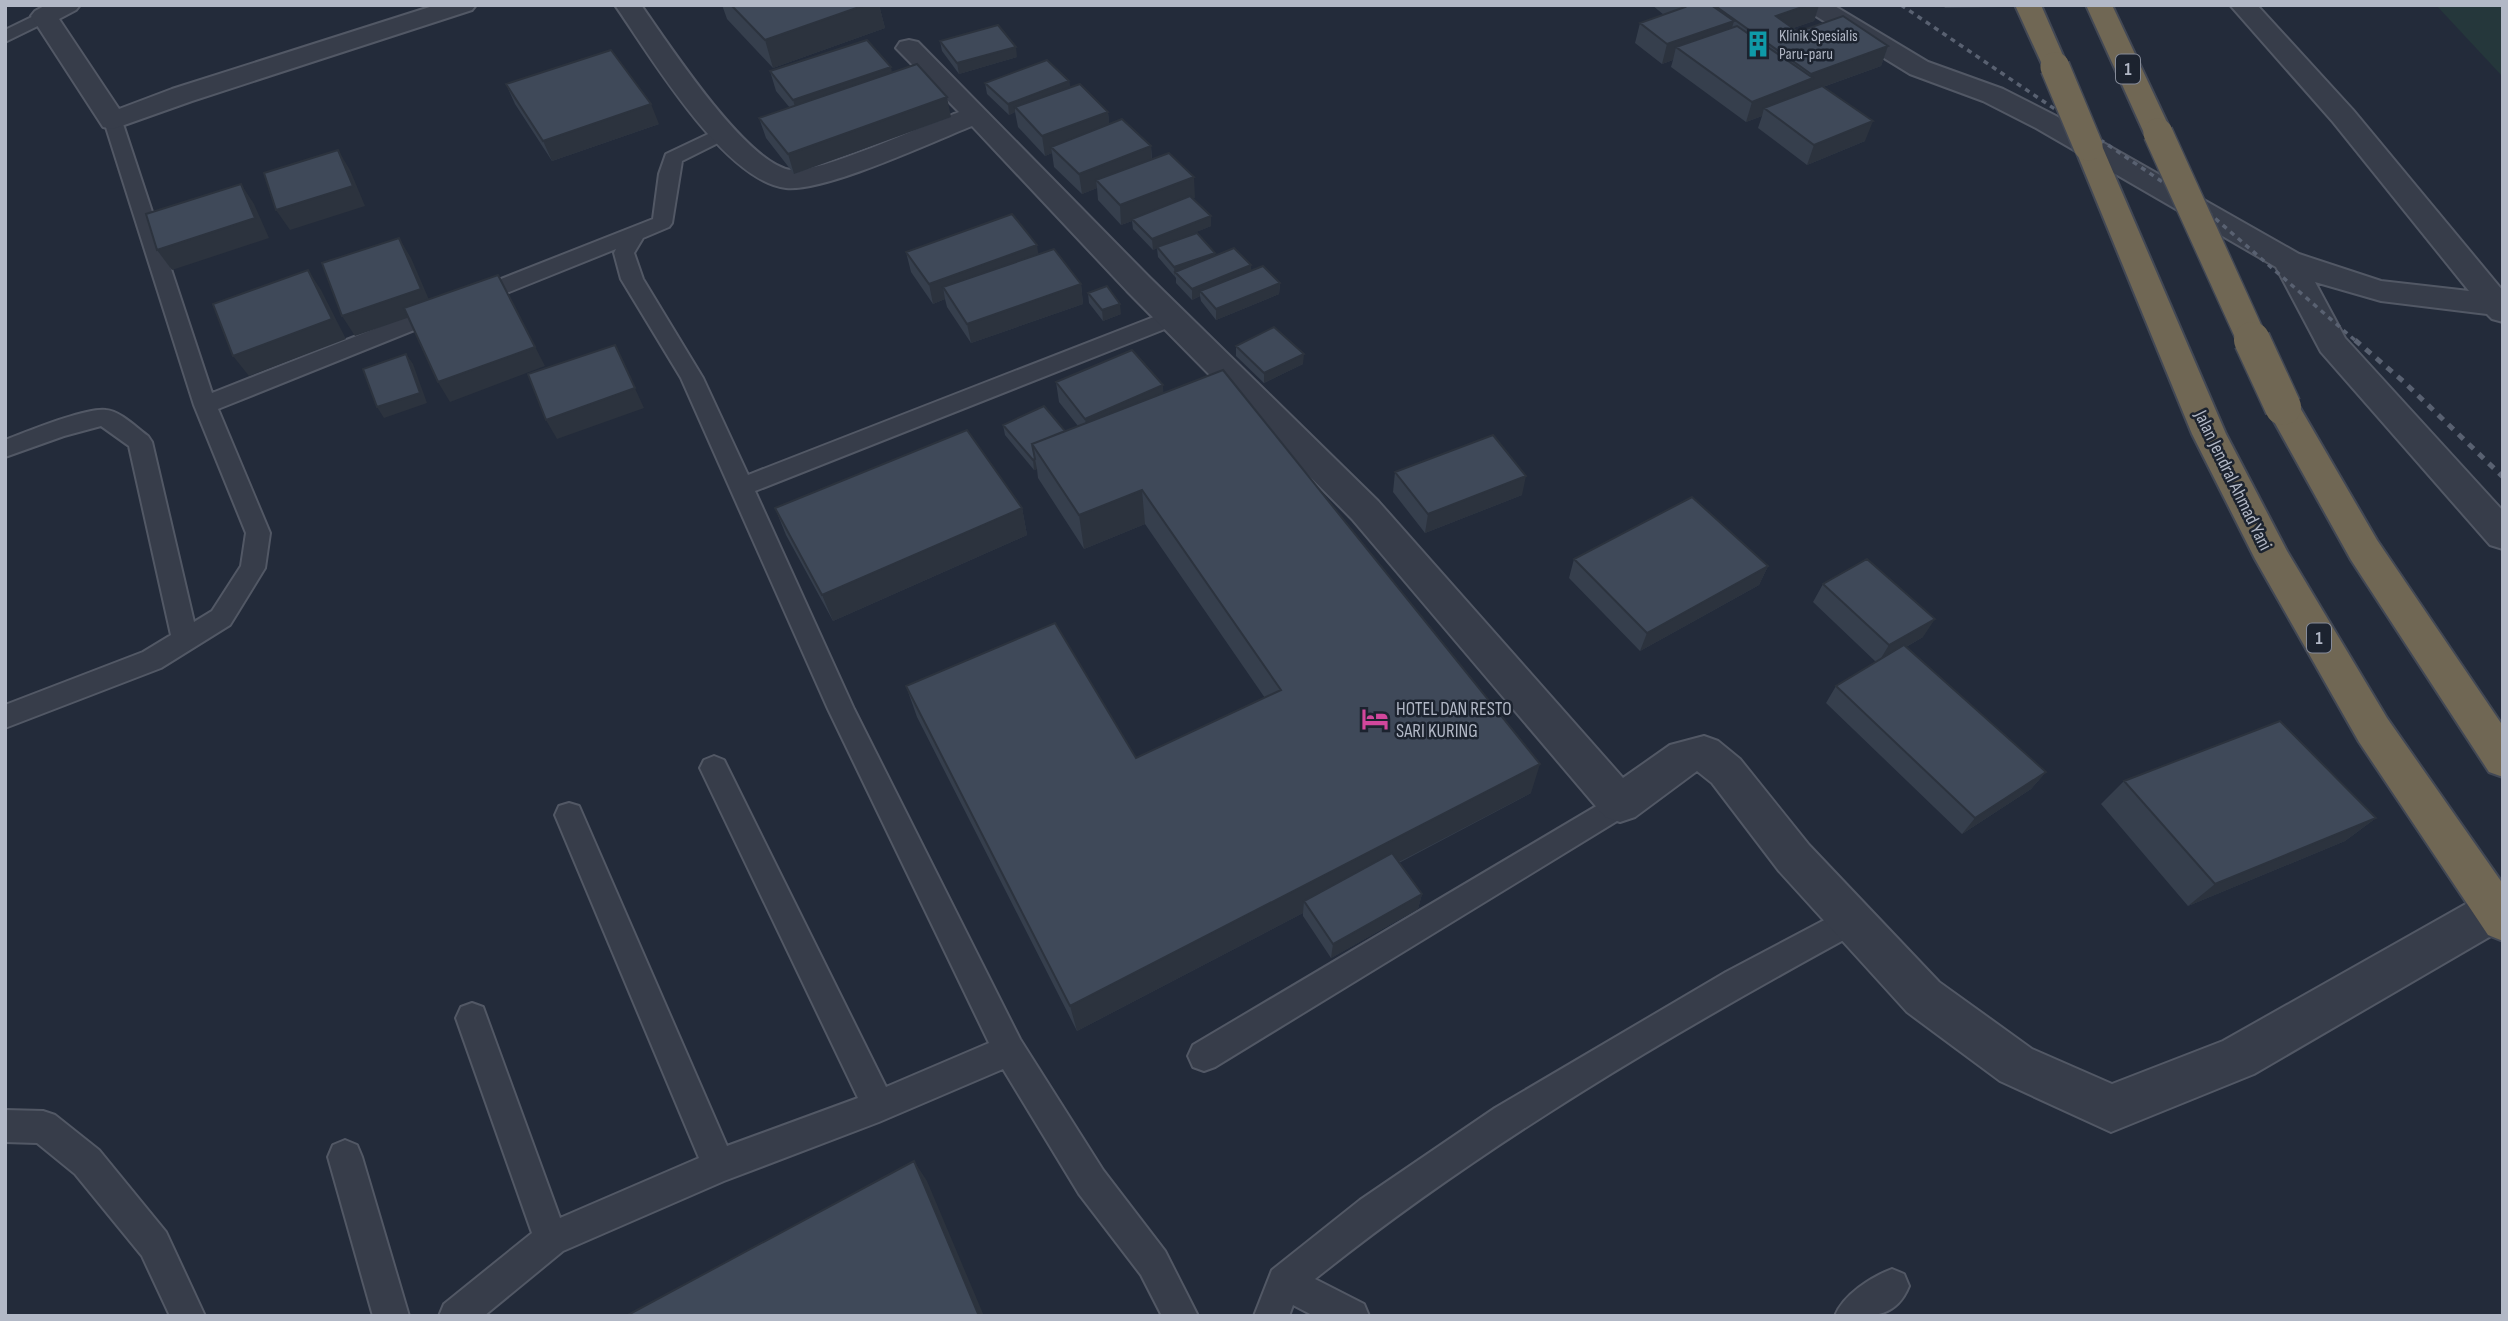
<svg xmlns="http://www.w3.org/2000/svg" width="2508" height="1321" font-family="'Sofia Sans Condensed',sans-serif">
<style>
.green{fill:#25373b}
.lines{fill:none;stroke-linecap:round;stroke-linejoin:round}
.lane-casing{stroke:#525865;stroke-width:4}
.street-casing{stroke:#525865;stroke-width:4}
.highway-casing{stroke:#424855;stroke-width:4}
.lane{fill:#373d4a;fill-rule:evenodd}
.street{fill:#373d4a;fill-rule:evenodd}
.highway{fill:#706754;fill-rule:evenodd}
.rail-far1{stroke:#596171;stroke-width:3.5;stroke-dasharray:5 5;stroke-linecap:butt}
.rail{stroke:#596171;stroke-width:5;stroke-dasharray:7 7;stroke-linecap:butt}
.highway-bridge-far1-casing{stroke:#424855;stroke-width:32;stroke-linecap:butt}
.highway-bridge-casing{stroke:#424855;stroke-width:39;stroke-linecap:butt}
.highway-bridge-far1{stroke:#706754;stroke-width:29}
.highway-bridge{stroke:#706754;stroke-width:36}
.wall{fill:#363f4d}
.shaded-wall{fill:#2c333e}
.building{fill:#3f4959;stroke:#2c333e;stroke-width:2}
.labels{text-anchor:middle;stroke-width:5;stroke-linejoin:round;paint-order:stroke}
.far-poi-label{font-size:16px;fill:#b2b8c6;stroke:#1c232f;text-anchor:start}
.shield{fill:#1c232f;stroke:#858b99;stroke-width:2}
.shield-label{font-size:18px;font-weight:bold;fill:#b2b8c6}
.street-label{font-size:19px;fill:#b2b8c6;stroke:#1c232f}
.poi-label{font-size:19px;fill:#b2b8c6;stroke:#1c232f;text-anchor:start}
</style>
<rect width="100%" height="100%" fill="#232b3a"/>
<!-- green -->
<path class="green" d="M2436,5H2503V77Z"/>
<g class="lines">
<!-- lane casing -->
<g class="lane-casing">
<path id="lane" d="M44,11L53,16L50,20L5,42V30Z
M113,115L122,121L212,393L653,219L659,174L666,154L723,127L733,133L730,137L682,161L672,223L669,227L643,238L634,253L643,279L703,378L748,475L1164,313L1172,311L1180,313L1183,318L1180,323L755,491L854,709L1020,1039L1103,1170L1165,1251L1198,1316H1162L1141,1275L1079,1194L1003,1069L879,1122L724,1181L563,1251L484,1316H439L444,1304L532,1233L456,1018L461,1007L472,1003L483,1007L560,1218L699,1158L555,815L559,806L569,803L579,806L727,1146L858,1098L700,768L704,760L714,756L724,760L886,1087L989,1043L828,709L681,378L621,279L614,253L616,249L218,409L270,533L265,568L230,625L161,668L5,728V705L143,652L171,635L129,446L101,426L64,436L5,457V440C26,432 87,407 106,410C120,411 137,428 148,436L152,442L194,622L212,611L241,566L246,533L194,405L104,121Z
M1620,792L1630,795L1634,804L1630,813L1215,1067L1204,1071L1193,1067L1188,1056L1193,1045Z
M1851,906L1862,910L1866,920L1862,930C1671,1034 1485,1143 1315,1279L1364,1304L1369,1316H1314L1293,1305L1289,1316H1254L1272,1270L1360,1200L1495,1108L1726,972Z
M5,1110L43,1111L55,1115L99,1150L166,1232L205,1316H170L142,1256L75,1174L37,1143L5,1142Z
M345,1140L357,1145L362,1157L409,1316H373L328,1157L333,1145Z
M1892,1269L1904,1274L1909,1286C1895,1321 1867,1316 1835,1316C1843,1295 1871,1277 1892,1269Z"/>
</g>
<!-- street casing -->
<g class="street-casing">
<path id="street" d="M46,5H80L76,10L59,19L119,109L172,89L436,5H476L472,10L192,101L113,129L103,127L31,16L35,11Z
M615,5H641C668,43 746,164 791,170C819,174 927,124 959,112L896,48L900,42L909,40L918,42L1149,277L1378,501L1623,778L1670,745L1704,736L1718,741L1740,759L1809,845L1939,982L2032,1049L2112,1084L2223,1041L2480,896L2495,890L2503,893V929L2254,1074L2111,1132L2000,1081L1907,1012L1779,871L1712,783L1697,771L1635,817L1620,822L1605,817L1352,519L1127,291L972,126C932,142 825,192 786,188C724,181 649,54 615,5Z
M1802,5H1833L1928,62L2003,89L2056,116L2299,254L2381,281L2469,291L2333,122L2230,5H2257L2353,110L2503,291V322L2492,319L2487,314L2381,301L2315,282L2345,338L2503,511V549L2490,545L2321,352L2276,267L2036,128L1983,101L1910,74L1806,10Z"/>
</g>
<!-- highway casing -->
<g class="highway-casing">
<path id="highway" d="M2015,5H2041L2068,67L2064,73L2055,75L2046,73Z
M2086,5H2112L2172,133L2168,139L2158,141L2148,139L2144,133Z
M2088,138L2098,140L2102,146L2226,434L2287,551L2387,718L2503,884V941L2488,935L2359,742L2255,559L2192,434L2074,146L2078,140Z
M2283,395L2295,399L2377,540L2503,726V777L2489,772L2351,560L2266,407L2271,399Z"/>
</g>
<!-- lane -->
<use href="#lane" class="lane"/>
<!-- street -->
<use href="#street" class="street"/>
<!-- highway -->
<use href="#highway" class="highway"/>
<!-- rail-far1 -->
<path class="rail-far1" d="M1901,5L2210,214L2357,342"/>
<!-- rail -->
<path class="rail" d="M2355,340L2404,382L2503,477"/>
<!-- highway-bridge-far1 casing -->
<g class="highway-bridge-far1-casing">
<path id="highway-bridge-far1" d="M2055,67L2088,146
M2158,133L2253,342"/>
</g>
<!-- highway-bridge casing -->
<g class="highway-bridge-casing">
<path id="highway-bridge" d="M2252,340L2283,407"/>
</g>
<!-- highway-bridge-far1 -->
<use href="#highway-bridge-far1" class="highway-bridge-far1"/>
<!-- highway-bridge -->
<use href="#highway-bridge" class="highway-bridge"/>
</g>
<!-- wall -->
<path class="wall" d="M722,5H879L885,28L773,68L727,19Z
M1652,5H1819L1814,21L1793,28L1798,32L1888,46L1881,66L1823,87L1865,141L1807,165L1758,128L1762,116L1746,122L1671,67L1673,60L1662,64L1635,43L1640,23L1664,15Z
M1943,5H2006L2005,7L1945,8Z
M940,41L1017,57L959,74L942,51Z
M770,71L892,73L951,117L794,174L766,138L759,118L790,108L776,91Z
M1069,81L1070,88L1108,112L1109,124L1151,146L1152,159L1195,198H1192L1211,216V226L1176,240L1215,256L1251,265V270L1280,283L1279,294L1216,320L1201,301L1200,296L1192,300L1176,283V278L1158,257L1157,248L1153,250L1133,229L1132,221L1121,225L1098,200L1097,188L1082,194L1054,167L1052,153L1045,156L1018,127L1015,112L1009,115L987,94L985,83Z
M506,84L659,124L552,161L515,104Z
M906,252L1039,254L1081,284L1083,304L971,343L947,307L945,299L933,304L911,272Z
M1088,293L1121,314L1103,321L1089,303Z
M1236,346L1303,364L1264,383L1236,356Z
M1056,382L1163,393L1531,793L1399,863L1422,894L1418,909L1331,958L1303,916V913L1077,1031L917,717L906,686L1136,758L1265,698L1145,524L1084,549L1038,478L1037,469L1034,470L1005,435L1003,425L1065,431L1078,426L1059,402Z
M1395,472L1522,495L1425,533L1393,492Z
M775,508H1022L1027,535L833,621L786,535Z
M1574,559L1768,566L1759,585L1640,651L1569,578Z
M1823,584L1923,637L1906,647L2046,772L2031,789L1962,834L1826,703L1836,686L1876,662L1813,602Z
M2124,781L2376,818L2345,841L2188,906L2101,804Z"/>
<!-- shaded-wall -->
<path class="shaded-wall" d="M865,5H879L885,28L773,68L765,40Z
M1808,5H1819L1814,21L1770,36L1776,16Z
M1734,21L1728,41L1676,47L1673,60L1662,64L1667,44Z
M1888,46L1881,66L1764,108L1762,116L1746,122L1752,102L1809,80L1811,74Z
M1016,47L1017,57L959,74L957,63Z
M891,67L895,87L799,120L793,100Z
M1069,81L1071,91L1015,107V112L1009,115L1008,104Z
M947,97L951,117L794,174L788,154Z
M651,104L659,124L552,161L543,141Z
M1108,112L1110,132L1051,147L1052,153L1045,156L1042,136Z
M1873,121L1865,141L1807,165L1814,145Z
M1151,146L1152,166L1096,180L1097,188L1082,194L1079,174Z
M338,150L350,170L365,206L290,230L276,210Z
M1194,177L1195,198L1134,220L1132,219V221L1121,225L1120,205Z
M241,184L254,204L269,238L172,270L157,250Z
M1211,216V226L1153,250L1152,239Z
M399,238L411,258L433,309L355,336L342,316Z
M1037,245L1040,265L943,287L945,299L933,304L929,284Z
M1215,253V264L1175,272V278L1174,267Z
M1251,265V275L1200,291V296L1192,300V289Z
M308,270L321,290L346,339L249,376L233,356Z
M498,275L545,366L450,402L438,382Z
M1280,283L1279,294L1216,320V309Z
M1081,284L1083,304L971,343L967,324Z
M1120,304L1121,314L1103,321L1102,310Z
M615,345L644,408L557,439L546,420Z
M406,354L413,364L427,403L384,418L377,407Z
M1304,354L1303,364L1264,383V373Z
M1163,385L1164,405L1088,438L1085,419Z
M1035,459L1037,469L1034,470L1033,460Z
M1526,476L1522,495L1425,533L1428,514Z
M1142,490L1145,524L1084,549L1079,515Z
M1022,508L1027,535L833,621L822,595Z
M1768,566L1759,585L1640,651L1647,633Z
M1935,619L1923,637L1878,663L1889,645Z
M1540,764L1531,793L1309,909L1304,901L1303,913L1077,1031L1070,1006Z
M2046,772L2031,789L1962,834L1975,818Z
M2376,818L2345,841L2188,906L2215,884Z
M1422,894L1418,909L1331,958L1333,944Z
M914,1161L927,1181L984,1316H979Z"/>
<!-- building -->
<path class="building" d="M731,5H865L765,40Z
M1683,5H1711L1734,21L1667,44L1640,23L1685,7Z
M1714,5H1808L1776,16L1798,32L1843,16L1888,46L1811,74Z
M998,25L1016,47L957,63L940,41Z
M1737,26L1813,78L1752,102L1676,47Z
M867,40L891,67L793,100L770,71Z
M611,50L651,104L543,141L506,84Z
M1047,60L1069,81L1008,104L985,83Z
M917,64L947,97L788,154L759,118Z
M1080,84L1108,112L1042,136L1015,107Z
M1822,86L1873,121L1814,145L1764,108Z
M1122,119L1151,146L1079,174L1051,147Z
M338,150L353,186L276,210L264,173Z
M1169,153L1194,177L1120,205L1096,180Z
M241,184L255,218L157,250L146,214Z
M1190,196L1211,216L1152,239L1132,219Z
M1012,214L1037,245L929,284L906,252Z
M1197,233L1215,253L1174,267L1157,247Z
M399,238L421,289L342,316L322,263Z
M1234,248L1251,265L1192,289L1175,272Z
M1054,249L1081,284L967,324L943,287Z
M1263,266L1280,283L1216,309L1200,291Z
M308,270L332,319L233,356L213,304Z
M498,275L535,347L438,382L404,308Z
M1107,286L1120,304L1102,310L1088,293Z
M1274,327L1304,354L1264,373L1236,346Z
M615,345L635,388L546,420L528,374Z
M1132,350L1163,385L1085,419L1056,382Z
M406,354L420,393L377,407L363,369Z
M1223,370L1540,764L1070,1006L906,686L1055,623L1136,758L1281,690L1142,490L1079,515L1032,444Z
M1044,406L1065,431L1032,444L1035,459L1033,460L1003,425Z
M967,430L1022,508L822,595L775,508Z
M1493,435L1526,476L1428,514L1395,472Z
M1692,497L1768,566L1647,633L1574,559Z
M1867,559L1935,619L1889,645L1823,584Z
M1904,645L2046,772L1975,818L1836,686Z
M2280,721L2376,818L2215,884L2124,781Z
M1392,853L1422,894L1333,944L1304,901Z
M914,1161L979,1316H626Z"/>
<!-- icons -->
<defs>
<g id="building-bare" transform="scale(2.1)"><path d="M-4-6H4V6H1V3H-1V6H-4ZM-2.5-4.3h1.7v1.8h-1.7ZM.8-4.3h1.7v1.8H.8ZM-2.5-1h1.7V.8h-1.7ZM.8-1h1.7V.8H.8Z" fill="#0f9aa8" stroke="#1c232f" stroke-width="2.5" paint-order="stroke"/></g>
<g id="hotel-bare" transform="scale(2.1)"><path d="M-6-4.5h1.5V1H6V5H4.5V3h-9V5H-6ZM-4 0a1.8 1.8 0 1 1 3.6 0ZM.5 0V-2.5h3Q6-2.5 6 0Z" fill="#d1479c" stroke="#1c232f" stroke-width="2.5" paint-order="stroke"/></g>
</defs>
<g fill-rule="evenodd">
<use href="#building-bare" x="1758" y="44"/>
<use href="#hotel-bare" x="1375" y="719"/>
</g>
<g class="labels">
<!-- far-poi labels -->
<g class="far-poi-label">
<text x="1779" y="41">Klinik Spesialis<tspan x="1779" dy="18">Paru-paru</tspan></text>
</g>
<!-- shield labels -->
<g class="shield">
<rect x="2116" y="54.5" width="24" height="29" rx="5"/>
<rect x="2307" y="623.5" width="24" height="29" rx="5"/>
</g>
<g class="shield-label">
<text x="2128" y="75">1</text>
<text x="2319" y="644">1</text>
</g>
<!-- street labels -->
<g class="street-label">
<text transform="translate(2234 480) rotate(64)" y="7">Jalan Jendral Ahmad Yani</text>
</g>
<!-- poi labels -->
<g class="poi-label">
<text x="1396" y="715">HOTEL DAN RESTO<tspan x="1396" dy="22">SARI KURING</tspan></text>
</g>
</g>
<!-- border -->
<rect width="2508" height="1321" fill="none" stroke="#b2b8c6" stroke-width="14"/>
</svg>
